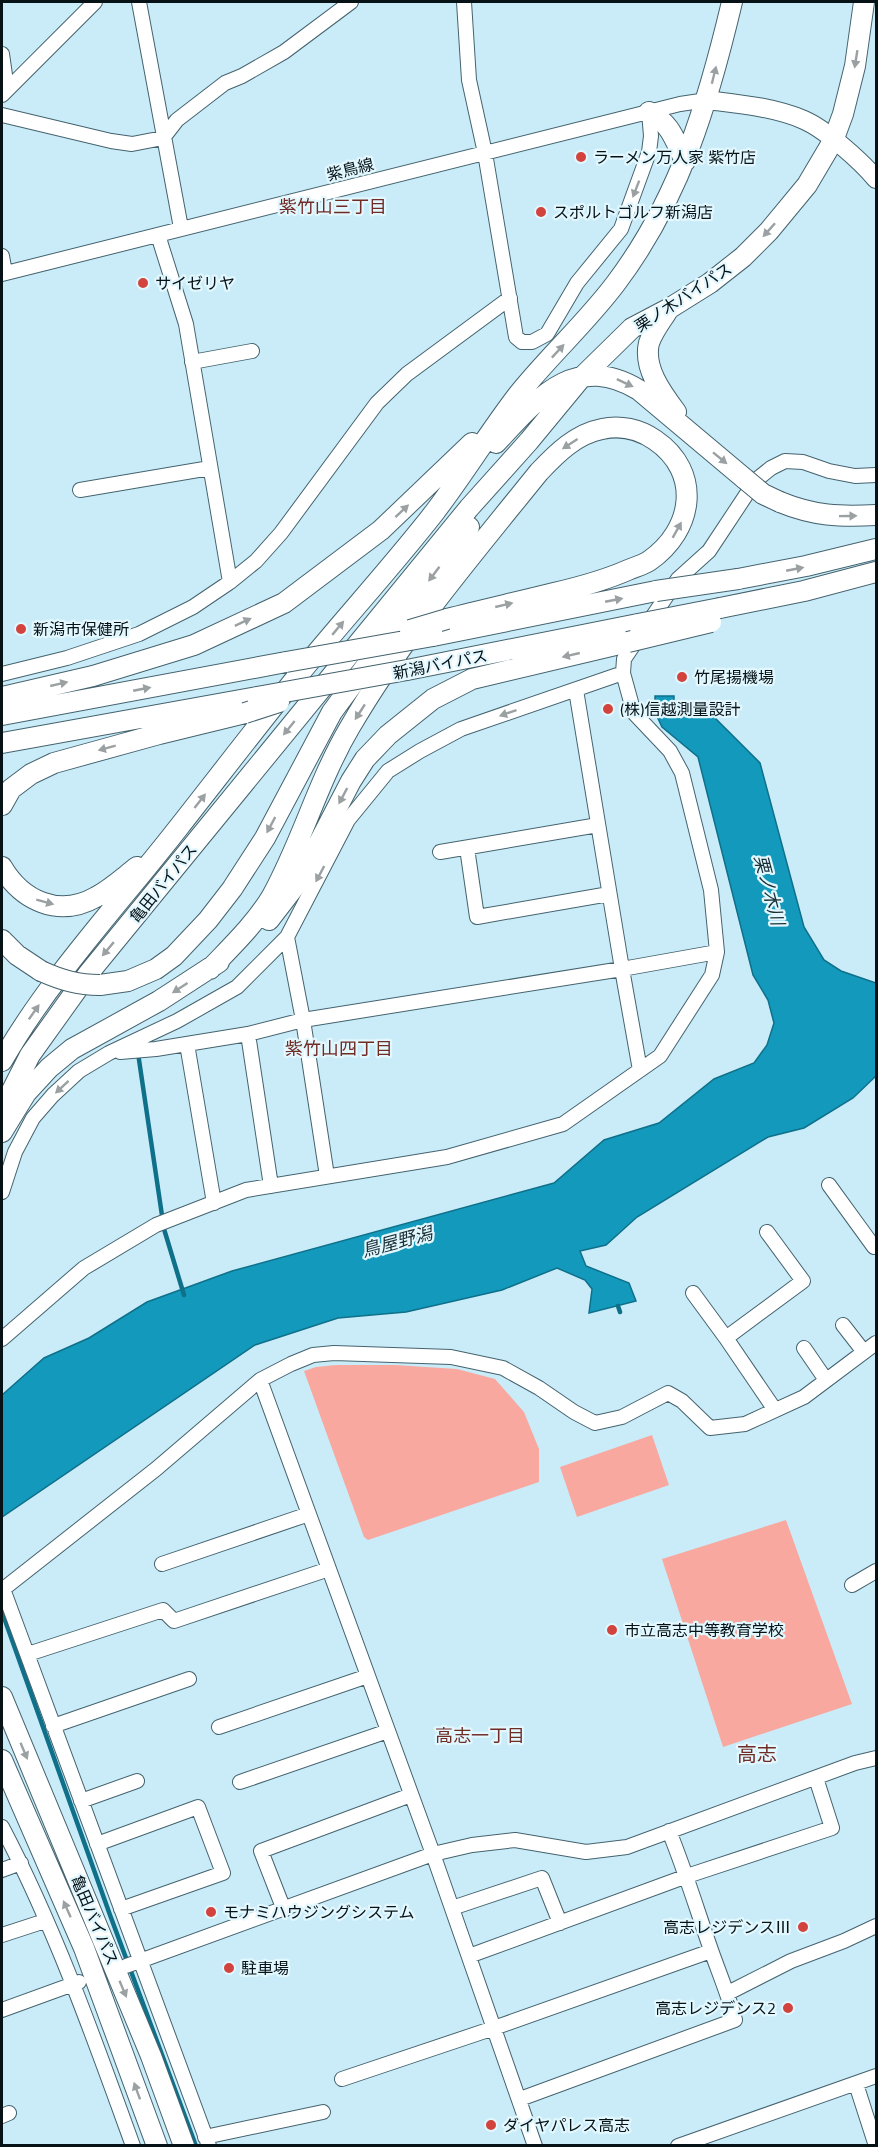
<svg xmlns="http://www.w3.org/2000/svg" width="878" height="2147" font-family="'Titillium Web','Noto Sans JP',sans-serif">
<style>
.green{fill:#f9a89f}
.water{fill:#1399bc;stroke:#0f708a;stroke-width:1.5}
.lines{fill:none;stroke-linecap:round;stroke-linejoin:round}
.stream{stroke:#0f708a;stroke-width:4.5}
.minor-casing{stroke:#44636e;stroke-width:16}
.major-casing{stroke:#44636e;stroke-width:20}
.highway-casing{stroke:#44636e;stroke-width:22}
.minor{stroke:#fff;stroke-width:14}
.major{stroke:#fff;stroke-width:18}
.highway{stroke:#fff;stroke-width:20}
.highway-bridge-casing{stroke:#44636e;stroke-width:22;stroke-linecap:butt}
.highway-bridge{stroke:#fff;stroke-width:20}
.oneway{fill:#9ba0a2}
.poi-dot{fill:#d1433c;stroke:#e2f7fe;stroke-width:2}
.labels{text-anchor:middle;stroke-width:4.5;stroke-linejoin:round;paint-order:stroke}
.poi-label{font-size:16px;fill:#061216;stroke:#e2f7fe;text-anchor:start}
.street-label{font-size:16px;fill:#061216;stroke:#e2f7fe}
.neighbourhood-label{font-size:18px;fill:#702b25;stroke:#e2f7fe}
.water-label{font-size:18px;font-style:italic;fill:#1a2e35;stroke:#e2f7fe}
.quarter-label{font-size:20px;fill:#702b25;stroke:#e2f7fe}
</style>
<rect width="100%" height="100%" fill="#caecf9"/>
<!-- green -->
<path class="green" d="M336,1365H395L457,1369L495,1379L524,1412L539,1449V1482L368,1540L364,1537L304,1371L316,1367Z
M652,1435L669,1485L577,1517L560,1467Z
M786,1520L852,1704L723,1747L662,1559Z"/>
<!-- water -->
<path class="water" d="M655,696H674V705L682,710H707L760,763L804,927L824,960L841,971L876,983V1076L853,1098L804,1128L768,1137L637,1217L606,1245L580,1251L586,1266L629,1283L636,1301L589,1313L592,1289L585,1280L557,1268L502,1290L406,1312L338,1318L255,1345L2,1517V1395L44,1358L89,1338L147,1302L232,1271L554,1183L604,1140L659,1123L714,1079L754,1063L767,1045L774,1023L768,1000L753,975L698,757L662,727L655,712Z"/>
<g class="lines">
<!-- stream -->
<path class="stream" d="M138,1053L164,1229L184,1295
M618,1306L620,1312
M2,1612L110,1915L196,2146"/>
<!-- minor casing -->
<g class="minor-casing">
<path id="minor" d="M139,2L181,228
M464,2L469,80L485,153L516,337L522,342H532L547,334L577,283L621,229L649,152L651,136L649,112
M2,54L7,89
M2,95L95,2
M2,115L111,141L132,144L163,138L177,120L225,83L242,76L284,52L351,2
M158,235L186,324L230,582
M2,256L5,273
M2,274L680,104L707,100
M192,362L252,351
M80,490L210,468
M2,674L67,658L139,634L193,607L230,582L256,561L281,533L377,403L407,374L510,298
M467,848L477,917L609,894
M440,852L598,825
M287,937L303,1020L327,1176
M248,1034L271,1186
M187,1044L214,1203
M120,1052L156,1049L248,1034L303,1020L622,969L576,690
M640,1070L622,969L717,952
M829,1185L874,1247L876,1245
M2,1192L15,1152L33,1118L53,1095L79,1071L109,1053L177,1021L237,987L287,937L348,820L388,771L420,751L461,729L623,673
M767,1232L803,1281L726,1338L775,1410
M693,1293L726,1338
M843,1325L864,1352
M2,1339L84,1268L156,1225L246,1190L447,1157L563,1124L660,1056L712,975L717,952L711,890L682,773L670,751L634,713L623,673L624,659L678,579L709,551L756,480L771,468L785,461L803,462L829,471L855,476L876,475
M804,1348L826,1380
M260,1380L433,1854L535,2146
M162,1564L309,1514
M852,1585L876,1571
M3,1589L209,2146
M2,1590L156,1469L260,1380L291,1364L313,1355L334,1353L451,1357L503,1368L539,1388L574,1412L595,1423L622,1417L668,1393L682,1401L710,1428L745,1424L804,1397L876,1343
M28,1654L163,1610L174,1621L329,1569
M53,1726L189,1679
M219,1727L368,1676
M240,1782L388,1731
M81,1801L137,1781
M2,1827C55,1928 94,2038 133,2146
M97,1844L198,1807L223,1873L121,1909
M2,1870L21,1863
M452,1908L542,1878L560,1923
M284,1910L261,1851L411,1795
M2,1935L45,1921
M469,1956L687,1876L832,1828L816,1778
M126,1966L433,1854L472,1845L515,1840L586,1852L627,1847L855,1763L876,1758
M728,1993L791,1961L844,1941L876,1926
M2,2010L79,1982
M342,2079L494,2028L711,1951
M856,2084L876,2146
M520,2099L735,2020C729,1996 719,1973 711,1950C697,1910 685,1870 669,1831
M2,2116L9,2113
M205,2137L323,2112
M678,2146L876,2076"/>
</g>
<!-- major casing -->
<g class="major-casing">
<path id="major" d="M707,100C739,104 774,107 804,120C825,129 861,161 876,179"/>
</g>
<!-- highway casing -->
<g class="highway-casing">
<path id="highway" d="M649,112C672,125 674,139 685,161
M668,310C662,320 653,331 649,343C643,368 662,393 676,412
M496,443C537,399 575,351 639,390L745,479
M780,502C814,516 840,517 876,515
M738,579L806,566L876,549
M720,608L804,591L876,572
M433,636L656,591
M407,670L638,624
M2,697L93,676L194,645L284,603L381,530L472,443
M2,715L286,662
M2,743L257,697
M2,805L11,789L31,774L54,763L159,734L245,713
M2,867C22,901 59,918 96,897C111,889 124,877 137,867
M269,920L299,881L351,781L365,759L388,735L433,699L472,679L628,642
M2,940L17,955L41,971
M210,969C232,946 256,923 272,896C302,842 318,781 350,727C403,636 473,554 539,472C557,453 576,434 602,429C620,425 639,429 655,440C702,472 694,530 649,561C643,565 635,567 628,570C603,581 580,587 554,593C518,602 482,610 447,619
M100,985L128,981L156,969L174,956L208,920L232,889L265,838L332,712L469,527
M2,1061C51,976 119,904 179,827C219,776 259,724 300,673C344,619 391,568 434,513C463,475 488,434 517,396C548,357 586,323 616,283C680,198 708,103 732,2
M2,1110L30,1055L88,974L469,508L529,441L581,378L632,328L670,308L710,283L743,257L769,231L807,185L833,141L843,114L855,66L864,2
M2,1132L26,1093L49,1068L72,1049L159,1001L219,962
M2,1697L151,2056L184,2146
M2,1760L84,1948L157,2146"/>
</g>
<!-- minor -->
<use href="#minor" class="minor"/>
<!-- major -->
<use href="#major" class="major"/>
<!-- highway -->
<use href="#highway" class="highway"/>
<!-- highway-bridge casing -->
<g class="highway-bridge-casing">
<path id="highway-bridge" d="M745,479L763,494L780,502
M656,591L738,579
M638,624L720,608
M410,630L447,619
M628,642L711,622
M286,662L433,636
M257,697L407,670
M245,713L279,702
M41,971C61,980 78,985 100,985"/>
</g>
<!-- highway-bridge -->
<use href="#highway-bridge" class="highway-bridge"/>
</g>
<!-- one-way arrows -->
<defs><path id="oneway-solid" d="M-6-.8H1V-3.2L6.5 0L1 3.2V.8H-6Z" transform="scale(1.5)"/></defs>
<g class="oneway">
<use href="#oneway-solid" transform="translate(856 59) rotate(99)"/>
<use href="#oneway-solid" transform="translate(714 75) rotate(-76)"/>
<use href="#oneway-solid" transform="translate(636 189) rotate(111)"/>
<use href="#oneway-solid" transform="translate(769 230) rotate(132)"/>
<use href="#oneway-solid" transform="translate(558 351) rotate(-47)"/>
<use href="#oneway-solid" transform="translate(625 383) rotate(25)"/>
<use href="#oneway-solid" transform="translate(570 444) rotate(147)"/>
<use href="#oneway-solid" transform="translate(720 458) rotate(39)"/>
<use href="#oneway-solid" transform="translate(402 511) rotate(-43)"/>
<use href="#oneway-solid" transform="translate(848 516) rotate(-1)"/>
<use href="#oneway-solid" transform="translate(677 530) rotate(-61)"/>
<use href="#oneway-solid" transform="translate(795 569) rotate(-11)"/>
<use href="#oneway-solid" transform="translate(434 574) rotate(127)"/>
<use href="#oneway-solid" transform="translate(614 600) rotate(-11)"/>
<use href="#oneway-solid" transform="translate(504 605) rotate(-13)"/>
<use href="#oneway-solid" transform="translate(243 622) rotate(-25)"/>
<use href="#oneway-solid" transform="translate(338 628) rotate(-50)"/>
<use href="#oneway-solid" transform="translate(571 655) rotate(167)"/>
<use href="#oneway-solid" transform="translate(59 684) rotate(-13)"/>
<use href="#oneway-solid" transform="translate(142 689) rotate(-11)"/>
<use href="#oneway-solid" transform="translate(360 712) rotate(123)"/>
<use href="#oneway-solid" transform="translate(508 713) rotate(161)"/>
<use href="#oneway-solid" transform="translate(289 728) rotate(129)"/>
<use href="#oneway-solid" transform="translate(107 748) rotate(165)"/>
<use href="#oneway-solid" transform="translate(343 796) rotate(118)"/>
<use href="#oneway-solid" transform="translate(200 801) rotate(-52)"/>
<use href="#oneway-solid" transform="translate(271 825) rotate(118)"/>
<use href="#oneway-solid" transform="translate(320 874) rotate(118)"/>
<use href="#oneway-solid" transform="translate(45 902) rotate(15)"/>
<use href="#oneway-solid" transform="translate(108 949) rotate(130)"/>
<use href="#oneway-solid" transform="translate(180 988) rotate(147)"/>
<use href="#oneway-solid" transform="translate(34 1012) rotate(-55)"/>
<use href="#oneway-solid" transform="translate(62 1087) rotate(137)"/>
<use href="#oneway-solid" transform="translate(24 1751) rotate(67)"/>
<use href="#oneway-solid" transform="translate(67 1909) rotate(-114)"/>
<use href="#oneway-solid" transform="translate(123 1989) rotate(67)"/>
<use href="#oneway-solid" transform="translate(137 2091) rotate(-110)"/>
</g>
<!-- markers -->
<g class="poi-dot">
<circle cx="581" cy="157" r="6"/>
<circle cx="541" cy="212" r="6"/>
<circle cx="143" cy="283" r="6"/>
<circle cx="21" cy="629" r="6"/>
<circle cx="682" cy="677" r="6"/>
<circle cx="608" cy="709" r="6"/>
<circle cx="612" cy="1630" r="6"/>
<circle cx="211" cy="1912" r="6"/>
<circle cx="803" cy="1927" r="6"/>
<circle cx="229" cy="1968" r="6"/>
<circle cx="788" cy="2008" r="6"/>
<circle cx="491" cy="2125" r="6"/>
</g>
<g class="labels">
<!-- poi labels -->
<g class="poi-label">
<text x="593" y="163">ラーメン万人家 紫竹店</text>
<text x="553" y="218">スポルトゴルフ新潟店</text>
<text x="155" y="289">サイゼリヤ</text>
<text x="33" y="635">新潟市保健所</text>
<text x="694" y="683">竹尾揚機場</text>
<text x="620" y="715">(株)信越測量設計</text>
<text x="624" y="1636">市立高志中等教育学校</text>
<text x="223" y="1918">モナミハウジングシステム</text>
<text x="791" y="1933" text-anchor="end">高志レジデンスⅢ</text>
<text x="241" y="1974">駐車場</text>
<text x="776" y="2014" text-anchor="end">高志レジデンス2</text>
<text x="503" y="2131">ダイヤパレス高志</text>
</g>
<!-- street labels -->
<g class="street-label">
<text transform="translate(350 169) rotate(-14)" y="6">紫鳥線</text>
<text transform="translate(683 297) rotate(-33)" y="6">栗ノ木バイパス</text>
<text transform="translate(440 664) rotate(-11)" y="6">新潟バイパス</text>
<text transform="translate(163 883) rotate(-51)" y="6">亀田バイパス</text>
<text transform="translate(95 1920) rotate(67)" y="6">亀田バイパス</text>
</g>
<!-- neighbourhood labels -->
<g class="neighbourhood-label">
<text x="333" y="213">紫竹山三丁目</text>
<text x="339" y="1055">紫竹山四丁目</text>
<text x="480" y="1742">高志一丁目</text>
</g>
<!-- water labels -->
<g class="water-label">
<text transform="translate(769 890) rotate(75)" y="6">栗ノ木川</text>
<text transform="translate(397 1242) rotate(-15)" y="6">鳥屋野潟</text>
</g>
<!-- quarter labels -->
<g class="quarter-label">
<text x="757" y="1761">高志</text>
</g>
</g>
<!-- border -->
<rect width="878" height="2147" fill="none" stroke="#061216" stroke-width="6"/>
</svg>
